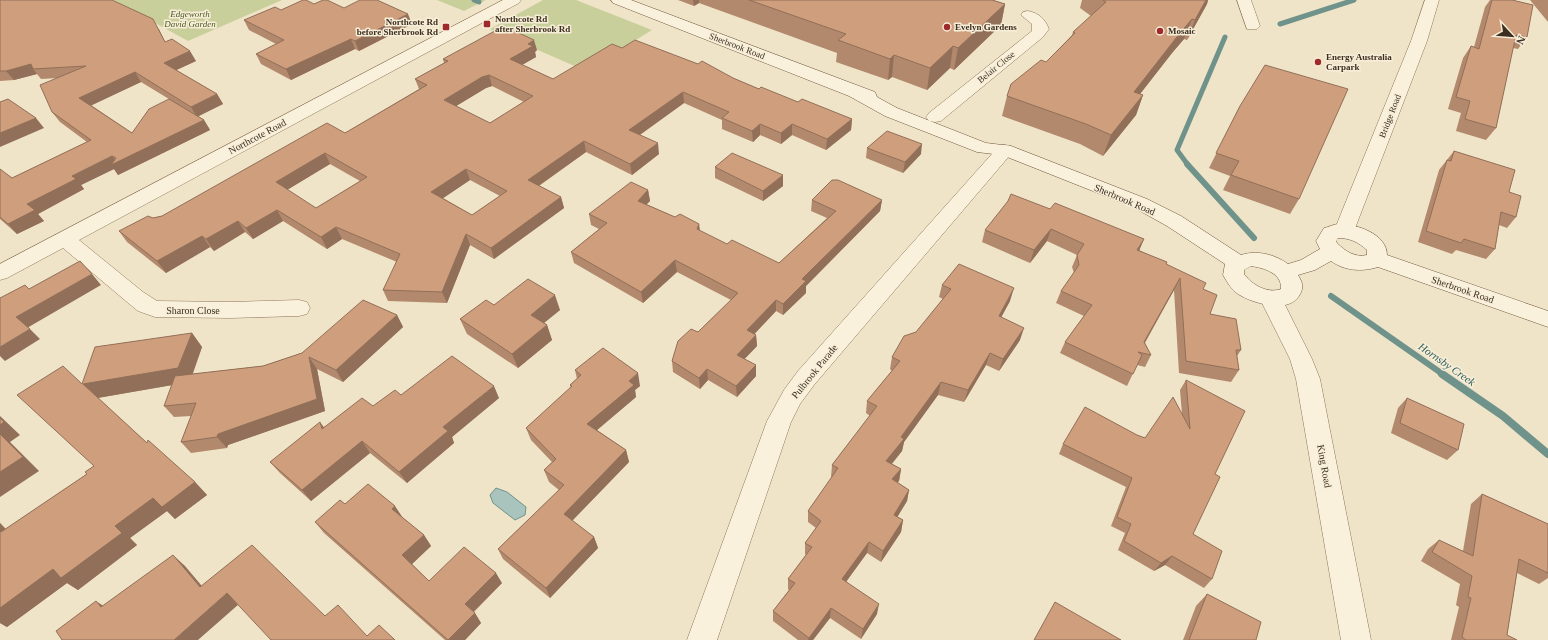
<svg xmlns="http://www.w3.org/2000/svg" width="1548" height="640" font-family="Georgia,serif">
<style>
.green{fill:#c9cf9b}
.water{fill:#a9c4bc;stroke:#6f938a}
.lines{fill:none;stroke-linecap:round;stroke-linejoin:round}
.stream-far2{stroke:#6f938a;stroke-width:5}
.stream-far1{stroke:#6f938a;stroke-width:6}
.stream{stroke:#6f938a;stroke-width:8}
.minor-casing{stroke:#8d765c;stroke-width:1}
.secondary-casing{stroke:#6f573f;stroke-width:1}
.minor{fill:#faf1dc;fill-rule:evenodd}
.secondary{fill:#faf1dc;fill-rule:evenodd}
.wall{fill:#b2896c;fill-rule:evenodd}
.shaded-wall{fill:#916f58}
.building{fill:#cf9f7d;stroke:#916f58;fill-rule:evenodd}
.poi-dot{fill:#9e2a2b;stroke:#f7eed8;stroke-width:1.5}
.labels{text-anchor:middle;stroke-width:3;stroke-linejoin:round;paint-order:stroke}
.far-park-label{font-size:9px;font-style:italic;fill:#4d5a26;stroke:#f7eed8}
.far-poi-label{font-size:9px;font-weight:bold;fill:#3d2e20;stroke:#f7eed8;text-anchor:start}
.far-street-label{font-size:9px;fill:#3d2e20;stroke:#f7eed8}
.street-label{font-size:10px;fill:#3d2e20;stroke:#f7eed8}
.water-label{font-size:11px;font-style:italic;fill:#2f5d5a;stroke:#f7eed8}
</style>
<rect width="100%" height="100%" fill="#f0e4c8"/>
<!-- green -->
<path class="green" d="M113,0H282L188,41Z
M437,0H486L464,11Z
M543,0H576L652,30L586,71L490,29Z"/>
<!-- water -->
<path class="water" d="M496,488L507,492L526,507L525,515L515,520L493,503L490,495Z"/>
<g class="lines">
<!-- stream-far2 -->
<path class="stream-far2" d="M474,0L479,2
M1280,24L1354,0
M1188,165L1177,150L1225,37"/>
<!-- stream-far1 -->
<path class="stream-far1" d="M1187,164L1254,238
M1331,296L1444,375"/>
<!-- stream -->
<path class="stream" d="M1442,374L1503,416L1548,454"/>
<!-- minor casing -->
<g class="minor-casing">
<path id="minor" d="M503,0H521L519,3L79,240L143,292L157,301L230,302L299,300L307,302L310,308L307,314L299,316L230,318L155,317L138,311L127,302L63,248L7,278L0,280V264Z
M1237,0H1251L1260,26L1257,29H1247Z
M1425,0H1439L1427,41L1354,231L1351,236L1344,238L1337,236L1334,231L1411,41Z
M1028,11C1039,13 1045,19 1049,29L1043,37L941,121L935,122L929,121L926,117L929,113L1032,31V24L1021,15L1023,12Z
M1005,145L1011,146L1014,150L1011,154L814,385L800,404L791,422L717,640H687L767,421L784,390L798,371L999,146Z
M1271,291L1279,293L1312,359L1320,379L1371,640H1341L1296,379L1290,359L1260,299L1263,293Z"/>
</g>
<!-- secondary casing -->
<g class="secondary-casing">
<path id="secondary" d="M611,0H631L875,92L877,97L897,108L986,143L1011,146L1147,199L1181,216L1241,255C1257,250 1274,254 1288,264L1301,260L1320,249L1316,241L1324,228C1329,227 1334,224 1339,224C1357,224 1387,234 1387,255L1548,311V327L1378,267C1362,272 1345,271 1331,261L1315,270L1298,275C1303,283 1304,288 1299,296C1288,314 1252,303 1238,294C1231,289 1227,282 1223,275L1225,264L1167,226L1133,207L1002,155L977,152L885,116L849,96L613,3ZM1338,238C1350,238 1358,242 1367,250V255C1355,258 1345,251 1337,243L1336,241ZM1251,266C1264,268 1282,273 1281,289C1268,294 1252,285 1244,274V270Z"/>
</g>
<!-- minor -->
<use href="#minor" class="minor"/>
<!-- secondary -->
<use href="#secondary" class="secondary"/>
</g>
<!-- wall -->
<path class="wall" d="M0,0L159,29L165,42L196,61L176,70L217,94L223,104L198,116L204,120L210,130L118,175L114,169L81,185L84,189L38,214L44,221L17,234L0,219V169L12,178L87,142L60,122L52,112L58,78L41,79L37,74L14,80L0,81ZM141,82L169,99L132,133L91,105Z
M678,0H993L1005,4L1001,25L954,70L950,68L927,90L892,77L888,80L836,62L837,53L699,3L694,6Z
M1082,0H1208L1207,4L1187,40L1184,39L1172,53L1140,94L1143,95L1136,115L1103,156L1080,144L1002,116L1007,96L1046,62L1072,35L1073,32L1091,16L1080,8Z
M1490,0H1492L1527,37L1518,49L1513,48L1496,128L1486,140L1456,131L1461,113L1448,109L1463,58L1471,46L1474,47L1485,7Z
M1530,0H1548V22Z
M314,4L344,8L412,24L359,51L355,49L291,80L261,64L256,54L276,44L249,30L244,20L281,10Z
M622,48L733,78L759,89L798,102L852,119L851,130L826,150L792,135L781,144L760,135L753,142L722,129V120L684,103L640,135L659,154L632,175L586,152L539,186L561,197L564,208L494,259L470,245L447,303L388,301L383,290L397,262L342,239L327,249L283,221L253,239L245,232L214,251L210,247L166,273L127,242L119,231L153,218L162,216L345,133L419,89L415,79L444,63L443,59L537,50L535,52L536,57L522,65L553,79ZM492,86L524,102L490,123L456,106L486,88ZM330,164L360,181L316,208L287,190ZM470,180L500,196L472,215L443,198Z
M1240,106L1299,199L1290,214L1223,190L1230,176L1209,168Z
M867,148L921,154L903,173L866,158Z
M1454,151L1516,217L1507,228L1499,225L1495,249L1486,259L1456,250L1452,254L1418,242L1439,170Z
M715,167L783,186L763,201L715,178Z
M648,190L650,201L646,204L675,217L699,224L700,231L727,244L779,263L827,218L811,211L812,200H882L880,211L806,286V293L783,315L776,311L754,334L756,335L757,346L744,359L756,376L737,397L708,380L700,389L673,372L672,361L698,332L731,300L677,272L643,303L574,263L571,252L599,229L591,225L589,214Z
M1050,209L1144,239L1139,250L1166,264L1203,289L1210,314L1241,350L1237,356L1239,370L1231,382L1179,373L1174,290L1145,343L1151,355L1145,367L1137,365L1127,386L1060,353L1065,342L1084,316L1056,303L1061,291L1074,273L1072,267L1077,255L1047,241L1030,263L982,242L985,230Z
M942,285L1010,301L1001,317L1020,340L999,371L986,365L964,402L938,395L904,442L902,451L892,464L901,469L899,481L897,482L909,490L907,501L897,517L903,520L901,532L881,562L867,553L846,581L877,614L861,639L830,618L813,640H798L773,621V611L789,590L788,589V579L806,555L805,554V543L816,528L808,522V511L832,477H831L832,465L870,416L866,413L867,401L892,371L890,369L892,357L916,332L943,299L939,297Z
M494,305L560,310L544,323L547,325L552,340L518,368L467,334L460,319Z
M397,315L403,327L343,382L317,369L325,411L228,445L227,448L191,453L181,442L191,416L174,417L164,406L172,385L98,398L147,443L195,482L207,495L175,519L167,511L130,538L137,545L78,590L67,583L7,627L0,623V523L6,529L87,474L94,466L82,384L192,333L202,347L192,374L263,366L302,353Z
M575,370L640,386L635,390L636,397L597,430L626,450L629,462L572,521L594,537L598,548L550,598L503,559L498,549L559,490L549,482L544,470L552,462L531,440L526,428L571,388L570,385L577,379Z
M1186,380L1215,474L1193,534L1212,579L1204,588L1165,565L1154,571L1118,550L1125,533L1111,526L1126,487L1059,454L1063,444L1137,435L1145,438L1182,414L1180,390Z
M401,395L499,398L452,437L454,443L407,483L370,453L311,501L280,473L270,462L324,427Z
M1407,398L1458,450L1447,460L1391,433L1398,408Z
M1482,494L1548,524V578L1539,584L1517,573L1507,635L1517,640H1451L1459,607L1456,605L1460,584L1421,561L1428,549L1439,540L1463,551L1471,504Z
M345,504L403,518L424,535L431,546L412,564L429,581L502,583L474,612L481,623L465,640H445L324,533L315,522Z
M1207,594L1256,640H1183L1196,606Z"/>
<!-- shaded-wall -->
<path class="shaded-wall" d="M693,0H699V3L694,6Z
M1206,0H1208L1207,4L1187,40L1195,20Z
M1005,4L1001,25L954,70L958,48Z
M408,14L412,24L359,51L355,41Z
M1192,19L1184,39L1172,53L1126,112L1134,92L1180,33Z
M351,39L355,49L291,80L286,69Z
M534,40L537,50L535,52L536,57L513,70L510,59L528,44Z
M953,46L950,68L927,90L930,68Z
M190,51L196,61L170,73L164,63Z
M894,55L892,77L888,80L890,59Z
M31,64L33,69L37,74L14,80L6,71Z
M135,72L141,82L86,108L79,98Z
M489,75L492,86L486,88L448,111L444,100L482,77Z
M683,92L684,103L631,141L629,130Z
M217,94L223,104L197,117L191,107Z
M1143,95L1136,115L1103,156L1111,135Z
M36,118L44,128L0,147V133Z
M852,119L851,130L826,150L827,139Z
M204,120L210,130L118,175L114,169L81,185L84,189L38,214L44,221L17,234L8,224L27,204L72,176L112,156L117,162Z
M760,124V135L753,142L752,131Z
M792,124V135L781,144V133Z
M584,141L586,152L531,191L528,180Z
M658,143L659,154L632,175L630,164Z
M922,144L921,154L903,173L905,162Z
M325,153L330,164L282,193L276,182Z
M466,169L470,180L436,203L431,192Z
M783,175V186L763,201V191Z
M648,190L650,201L639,212L638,201Z
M561,197L564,208L494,259L491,248Z
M882,200L880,211L806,286V293L783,315V304L802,279Z
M277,210L283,221L253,239L246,228Z
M238,221L245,232L214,251L206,239Z
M699,224L700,235L697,229Z
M336,227L342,239L327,249L321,237Z
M1051,229L1047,241L1030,263L1034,250Z
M466,234L470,245L447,303L442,292Z
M202,236L210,247L166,273L157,261Z
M1144,239L1139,251L1137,250Z
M675,260L677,272L643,303L641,292Z
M92,274L101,285L27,328L16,317Z
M1180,278L1174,290L1138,354L1144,342Z
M1014,288L1010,301L995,329L999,316Z
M555,295L560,310L535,330L531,315Z
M776,300V311L748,341L747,330Z
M397,315L403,327L343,382L336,370Z
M547,325L552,340L518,368L512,354Z
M1024,328L1020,340L999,371L1003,359Z
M30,329L40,339L5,361L0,356V347Z
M192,333L202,347L190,382L97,398L83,384Z
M756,335L757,346L738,366L737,355Z
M990,353L986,365L964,402L968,390Z
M309,357L317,369L325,411L228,445L227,448L217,437L218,434Z
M756,365V376L737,397L736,386Z
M707,369L708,380L700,389L699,378Z
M638,373L640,386L635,390L636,397L590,436L587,424L629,381Z
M941,382L938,395L904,442L902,451L884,473L886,461L901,437Z
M494,386L499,398L452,437L454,443L407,483L399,472L443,427Z
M0,416L20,435L10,442L39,471L0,497Z
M320,422L329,434L322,429Z
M362,441L370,453L311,501L302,490Z
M626,450L629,462L568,525L564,514Z
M901,469L899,481L890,491L892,479Z
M195,482L207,495L175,519L167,511L130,538L137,545L78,590L67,583L7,627L0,623V608L53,569L115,526L153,498Z
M909,490L907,501L892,526L894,515Z
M395,506L403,518L399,521L392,509Z
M903,520L901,532L881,562L883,551Z
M0,523L19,544L1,532L0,531Z
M424,535L431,546L410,566L402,555Z
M594,537L598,548L550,598L546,588Z
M869,542L867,553L841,589L842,579Z
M173,555L185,566L212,598L200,587Z
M1172,556L1165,565L1154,571L1161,563Z
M496,573L502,583L471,614L465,604Z
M227,593L239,604L198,640H174Z
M96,601L111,611L101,607Z
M879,604L877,614L861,639L863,629Z
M831,608L830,618L813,640H808L809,638Z
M475,613L481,623L465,640H448Z"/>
<!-- building -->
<path class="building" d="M0,0H112L153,19L165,42L172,39L190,51L164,63L217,94L191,107L135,72L79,98L132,133L149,109L169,99L204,120L111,165L116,158L112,156L72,176L76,179L27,204L35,210L8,224L0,217V169L12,178L91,140L52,112L40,85L86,66L33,69L31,64L6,71H0Z
M303,0H306L314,4L323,0H327L344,8L360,0H377L408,14L355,41L351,39L286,69L256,54L284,40L244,20L275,7L281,10Z
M749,0H992L1005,4L958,48L953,46L930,68L894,55L890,59L838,40L846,34Z
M1103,0H1206L1195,20L1192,19L1180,33L1134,92L1143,95L1111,135L1086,124L1007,96L1011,84L1041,60L1046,62L1075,33L1073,32L1106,2Z
M1492,0H1512L1533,5L1527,37L1516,35L1496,128L1465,119L1470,101L1456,97L1471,46L1479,49Z
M504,26L534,40L528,44L533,46L510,59L553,79L612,44L622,48L635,40L698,64L702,61L733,78L759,89L761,87L798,102L802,99L852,119L827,139L792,124L781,133L760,124L752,131L722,118L729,112L683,92L629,130L658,143L630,164L584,141L528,180L561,197L491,248L466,234L442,292L383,290L400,254L336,227L321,237L277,210L246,228L238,221L206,239L202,236L157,261L119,231L148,216L153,218L162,216L327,123L345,133L427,85L415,79L448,61L443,59ZM489,75L533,96L490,123L444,100L482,77ZM325,153L367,177L316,208L276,182ZM466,169L507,191L472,215L431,192Z
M1265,65L1348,89L1299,199L1231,175L1239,161L1216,153L1240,106Z
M8,99L36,118L0,133V102Z
M887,131L922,144L905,162L867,148Z
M1454,151L1515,170L1509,192L1521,196L1516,217L1501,212L1495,249L1464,239L1461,243L1426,231L1447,160L1451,161Z
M732,153L783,175L763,191L715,167Z
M832,180H838L882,200L802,279L806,281L783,304L776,300L747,330L756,335L737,355L756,365L736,386L707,369L699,378L672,361L678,341L691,329L698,332L738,293L675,260L641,292L571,252L607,223L589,214L631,182L648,190L638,201L675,217L680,214L699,224L697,229L727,244L732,240L779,263L836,211L812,200Z
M1011,194L1050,209L1055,203L1144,239L1137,250L1167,262L1166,264L1206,283L1203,289L1217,295L1210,314L1236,319L1241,350H1236L1239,370L1186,361L1180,278L1144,342L1151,355L1138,352L1142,355L1133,374L1065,342L1092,305L1061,291L1079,265L1077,255L1084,244L1051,229L1034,250L985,230L1008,201Z
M80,261L92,274L16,317L30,329L0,347V298L25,285L29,289Z
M959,264L1014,288L999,316L1024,328L1003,359L990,353L968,390L941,382L901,437L904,439L886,461L901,469L892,479L909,490L894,515L903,520L883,551L869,542L842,579L879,604L863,629L831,608L809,638L773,611L795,583L788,579L812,547L805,543L821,521L808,511L838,468L832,465L877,406L867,401L900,361L892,357L904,336L916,332L951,289L942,285Z
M528,279L555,295L531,315L547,325L512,354L460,319L486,300L494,305Z
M363,300L397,315L336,370L309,357L317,399L218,434L217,437L181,442L196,403L164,406L175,376L263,366L302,353Z
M192,333L178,368L83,384L147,443L148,440L195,482L162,507L153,498L115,526L122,533L61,578L53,569L0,608V531L1,532L87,474L85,472L94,466L17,395L63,366L82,384L95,347Z
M603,348L638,373L629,381L634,385L587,424L626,450L564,514L594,537L546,588L498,549L564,485L544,470L556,459L526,428L572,386L570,385L581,375L575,370Z
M452,356L494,386L443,427L448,431L399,472L362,441L302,490L270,462L320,422L322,429L362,398L373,406L395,390L401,395Z
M1186,380L1245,411L1215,474L1220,477L1193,534L1222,551L1212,579L1172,556L1161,563L1124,541L1131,524L1117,517L1132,478L1063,444L1085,407L1137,435L1145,438L1173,397L1190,429Z
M1407,398L1464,424L1458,450L1400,423Z
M0,418L4,422L0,425Z
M0,434L23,457L0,472Z
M368,484L395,506L392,509L424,535L402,555L429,581L464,547L496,573L465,604L475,613L448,640L315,522L340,500L345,504Z
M1482,494L1548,524V573L1519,559L1507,635L1517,640H1466L1462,637L1471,598L1468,597L1472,576L1432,552L1439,540L1473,556Z
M252,545L325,616L338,605L367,636L379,625L395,640H271L227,593L174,640H62L56,631L96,601L101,607L173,555L200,587Z
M1207,594L1261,622L1256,640H1189Z
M1055,602L1121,640H1034Z"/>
<!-- markers -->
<g class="poi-dot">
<rect x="483" y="20" width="8" height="8" rx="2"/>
<rect x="442" y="23" width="8" height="8" rx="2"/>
<circle cx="947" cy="27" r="4"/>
<circle cx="1160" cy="31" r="4"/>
<circle cx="1318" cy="62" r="4"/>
</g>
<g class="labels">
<!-- far-park labels -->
<g class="far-park-label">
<text x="190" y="17">Edgeworth<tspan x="190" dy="10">David Garden</tspan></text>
</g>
<!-- far-poi labels -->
<g class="far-poi-label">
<text x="495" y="22">Northcote Rd<tspan x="495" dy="10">after Sherbrook Rd</tspan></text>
<text x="438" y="25" text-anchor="end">Northcote Rd<tspan x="438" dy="10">before Sherbrook Rd</tspan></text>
<text x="955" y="30">Evelyn Gardens</text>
<text x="1168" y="34">Mosaic</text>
<text x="1326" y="60">Energy Australia<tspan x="1326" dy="10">Carpark</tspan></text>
</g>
<!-- far-street labels -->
<g class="far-street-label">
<text transform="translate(737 46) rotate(21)" y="3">Sherbrook Road</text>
<text transform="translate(996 67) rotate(-39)" y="3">Belair Close</text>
<text transform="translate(1390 116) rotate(-69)" y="3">Bridge Road</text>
</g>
<!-- street labels -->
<g class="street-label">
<text transform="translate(257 136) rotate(-28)" y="4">Northcote Road</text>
<text transform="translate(1125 199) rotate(23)" y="4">Sherbrook Road</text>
<text transform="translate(1463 289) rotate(19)" y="4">Sherbrook Road</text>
<text x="193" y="314">Sharon Close</text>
<text transform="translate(814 371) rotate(-51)" y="4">Pulbrook Parade</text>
<text transform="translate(1325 466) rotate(80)" y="4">King Road</text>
</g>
<!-- water labels -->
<g class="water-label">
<text transform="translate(1447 364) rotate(35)" y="4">Hornsby Creek</text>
</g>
</g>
<!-- north arrow -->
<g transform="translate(1512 36) rotate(116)" stroke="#f7eed8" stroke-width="3" paint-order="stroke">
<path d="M0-3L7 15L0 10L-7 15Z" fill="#3d2e20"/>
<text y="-6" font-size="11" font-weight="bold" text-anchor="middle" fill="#3d2e20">N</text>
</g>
</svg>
